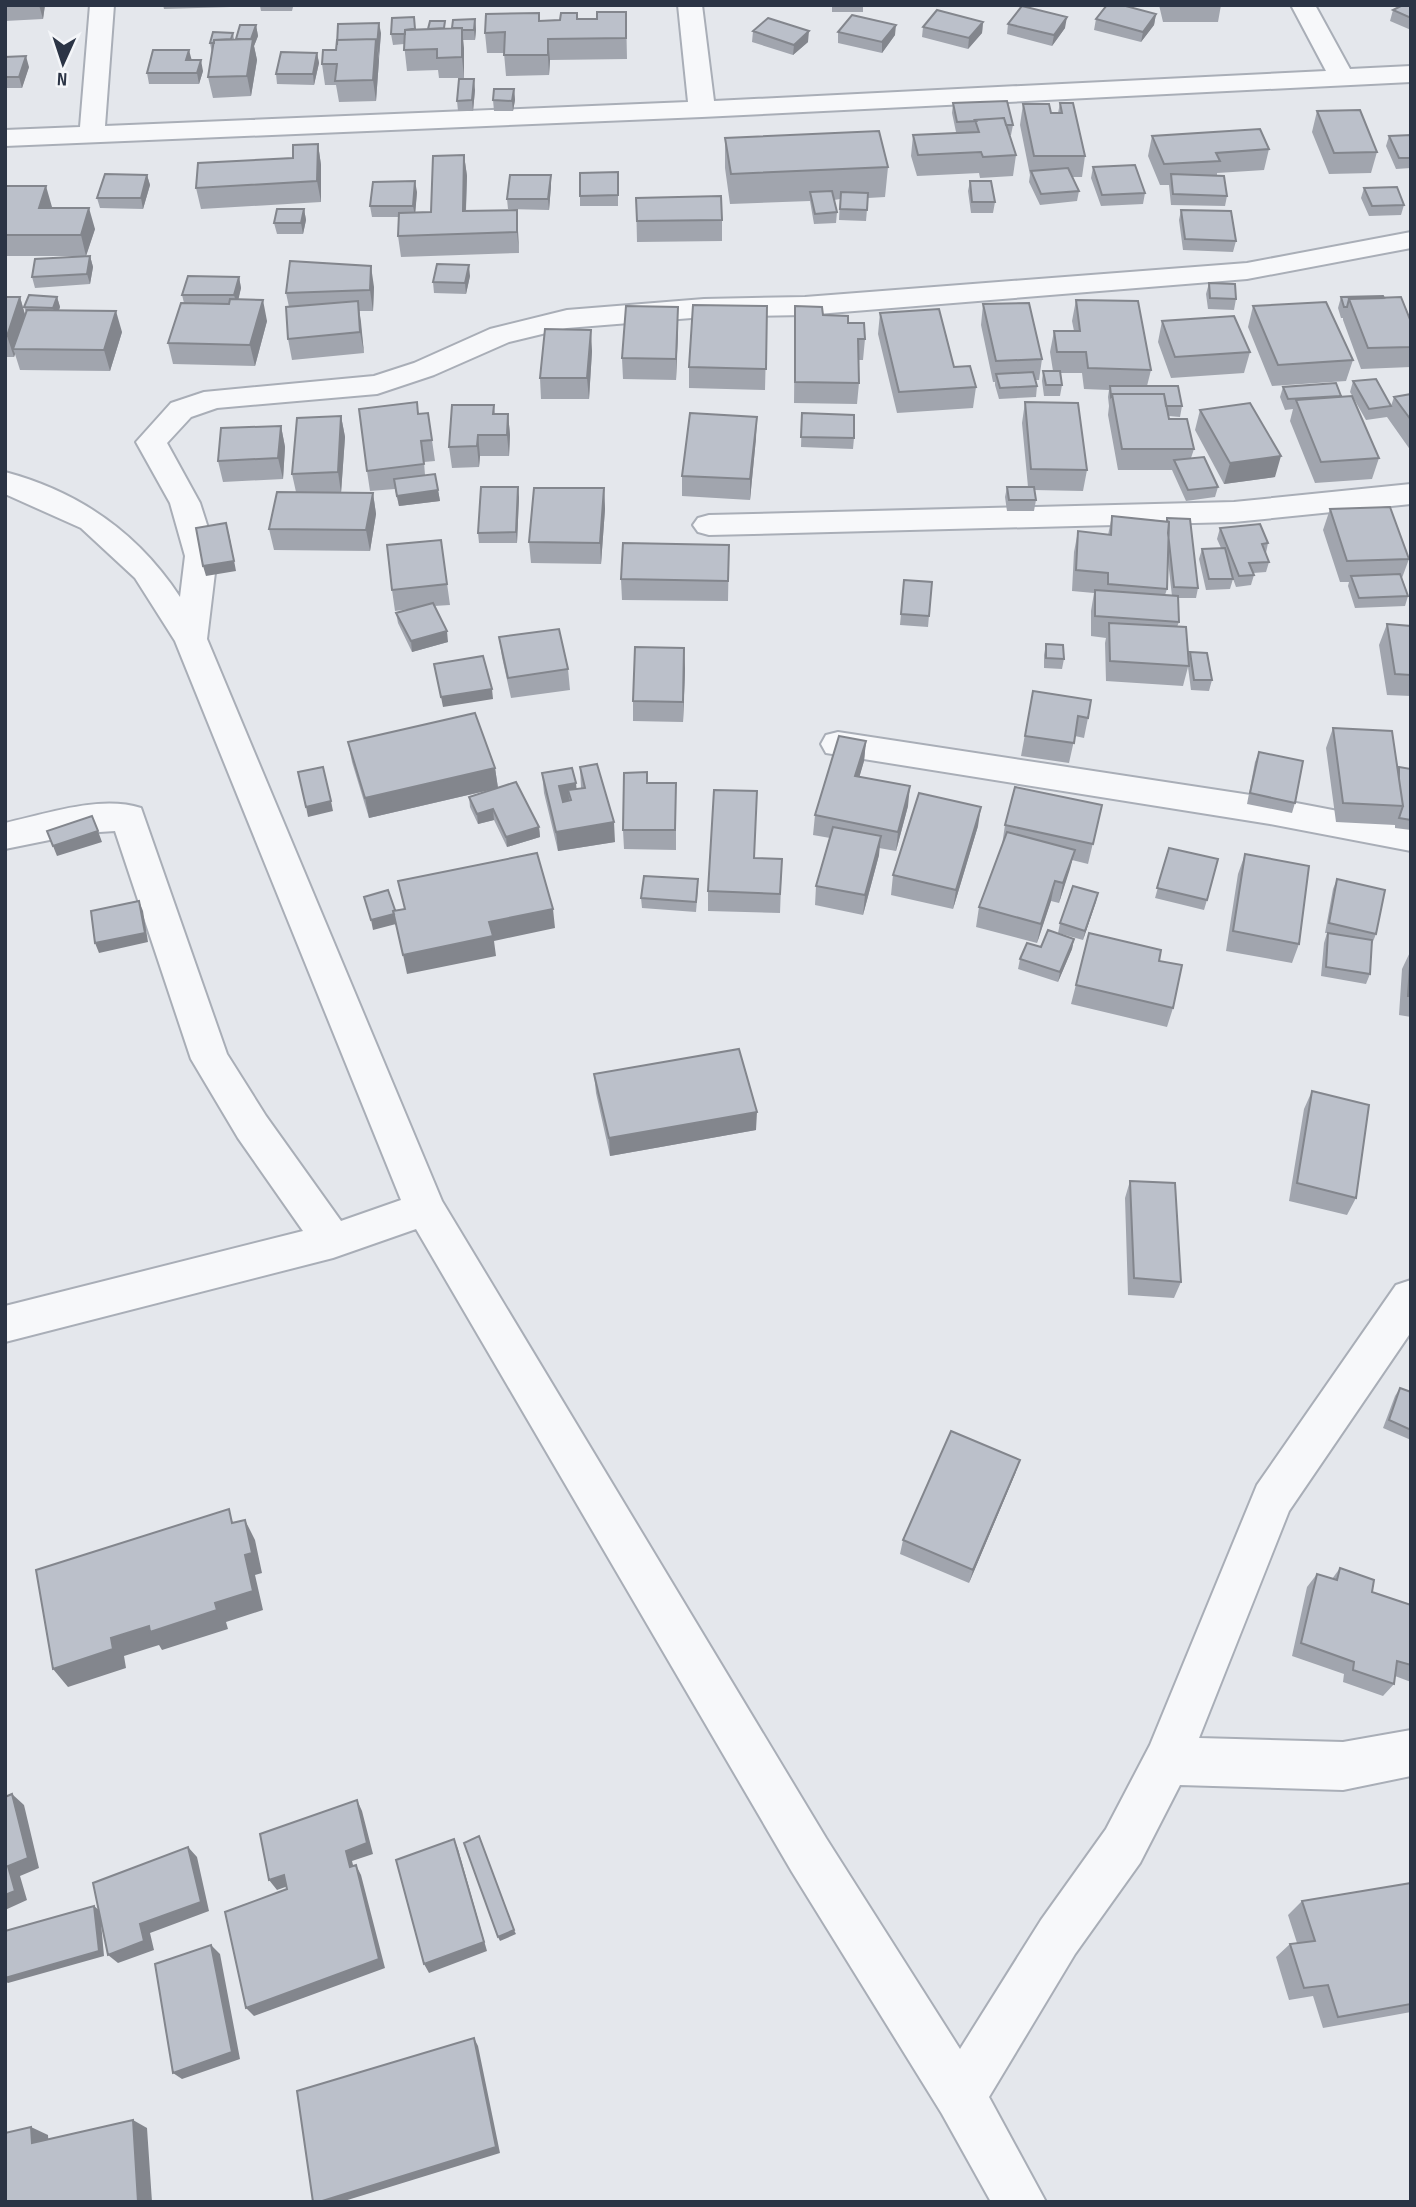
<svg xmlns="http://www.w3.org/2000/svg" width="1416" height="2207" font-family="'Sofia Sans Condensed',sans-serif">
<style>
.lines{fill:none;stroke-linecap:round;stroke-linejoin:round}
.minor-casing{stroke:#a9aeb7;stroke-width:4}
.minor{fill:#f7f8fa;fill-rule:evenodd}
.wall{fill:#a1a5ae;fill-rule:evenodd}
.shaded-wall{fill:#83868d}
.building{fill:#bbc0ca;stroke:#83868d;stroke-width:2}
</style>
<rect width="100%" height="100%" fill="#e4e7ec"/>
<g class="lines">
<!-- minor casing -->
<g class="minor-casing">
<path id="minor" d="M90,5H114L105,126L688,102L678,5H702L714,101L1326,71L1291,5H1315L1350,69L1411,66V82L702,117L5,146V130L80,127Z
M1411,232V248L1247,279L805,315L704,317L567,328L509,342L434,375L377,394L217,408L191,417L167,443L200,503L217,556L207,639L442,1201L826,1838L960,2049L1041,1920L1106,1829L1150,1745L1257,1485L1396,1285L1411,1280V1332L1289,1511L1199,1738L1343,1742L1411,1730V1776L1343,1790L1180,1785L1140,1863L1075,1954L989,2097L1046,2202H991L942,2114L792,1872L416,1229L333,1258L5,1342V1306L303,1231L238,1138L191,1059L115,831L84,833L5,849V823C46,814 100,795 141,808L227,1054L266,1116L341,1221L401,1200L175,641L135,578L81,528L5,494V472C80,492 138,533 180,597L185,556L170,503L136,442L171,403L204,392L374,376L414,363L490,329L567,310L704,299L805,297L1247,263Z
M1411,484V504L1234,522L709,535L698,532L693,525L698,518L709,515L1234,502Z
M838,732L1270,798L1411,825V851L1270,824L826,753L821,744L826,735Z"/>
</g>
<!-- minor -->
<use href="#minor" class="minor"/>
</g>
<!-- wall -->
<path class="wall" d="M5,5H45L43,19L5,21Z
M163,5H293V7L292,11H261L260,6L164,9Z
M832,5H863V12H832Z
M1159,5H1221L1218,22H1163Z
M1411,5V30L1390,21L1393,10Z
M626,12L627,59L550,60L549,75L506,76L504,53H487L485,33L560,20L597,19Z
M1156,14L1154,25L1141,42L1094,30L1096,19Z
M475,19L476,30L475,40H463L464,78H439L438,70L407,71L404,44L393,45L391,34L416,29L452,28Z
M983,22L982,33L968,49L922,37L923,27Z
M1008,24L1065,28L1052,46L1007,34Z
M256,25L258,36L254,46L257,60L251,96L213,98L208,77L212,53L210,43L233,33L234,39H236Z
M753,31L808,42L793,55L752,42Z
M838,32L895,35L882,53L838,43Z
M381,33L376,101L339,102L336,85H325L322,64L336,50Z
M317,53L319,63L314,85L277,84L276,74Z
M5,57L29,67L22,88H5Z
M191,60L203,71L199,84H149L147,73Z
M514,89L515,100L513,111H494L493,100Z
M475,90L473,111H458L457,101Z
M953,103L1013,125L1011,135H1010L1016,155L1013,176L980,178L979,173L917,176L911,156L913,135L971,132H956L952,113Z
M1060,103L1085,156L1082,177H1072L1079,191L1077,201L1040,205L1029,182L1030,175L1020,125L1023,104L1051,113H1058Z
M1317,111L1377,152L1371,173L1329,174L1312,132Z
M1411,135V168L1396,169L1386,146L1389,136Z
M1152,136L1269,149L1264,170L1217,173V176L1227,196L1225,206L1171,205L1169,185H1160L1148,156Z
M725,138L888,167L885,197L868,198L866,221L839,220L840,199L834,200L837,212L836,223L814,224L810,201L730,204L725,168Z
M318,144L321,165V202L201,209L196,188L293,158Z
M464,155L467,176L466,211L518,231L519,253L401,257L398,236L399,217H372L370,206L417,192L415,213L431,212Z
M1093,167L1145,193L1143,204L1101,206L1091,178Z
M618,172V206H580V196Z
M147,175L150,185L143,209L100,208L97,198Z
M551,175V186L549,210L508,209L507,199Z
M970,181L995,202L993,213H971L968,191Z
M5,186L52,207V208L95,229L86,256H5Z
M1364,188L1404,205L1401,215L1369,216L1361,198Z
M636,198L722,220V241L637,242Z
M304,209L306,220L303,234H277L274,223Z
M1181,210L1236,241L1233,252L1183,250L1179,220Z
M90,256L93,267L90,284L35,288L32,277Z
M470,276L466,294L434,293L433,282Z
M239,277L241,288L238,299L267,321L255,366L173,364L168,343L184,303L182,295Z
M1209,283L1236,299L1234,310L1208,309L1206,294Z
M374,287L373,311H359L364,353L292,360L288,339L289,307L286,293Z
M5,297H20L25,315L26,313L24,307L57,297L60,307L59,310L122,332L110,371L20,370L15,354L14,357H5Z
M1341,297L1384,298L1411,322V367L1361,369L1343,320V318H1341L1338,308Z
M1076,300L1151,370L1147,386L1182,406L1180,417L1169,416V419L1194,449L1191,458L1218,487L1215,497L1186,501L1172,470H1118L1108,415L1109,406L1108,397L1109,390L1084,389L1082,373H1060L1062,385L1060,396H1044L1042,381L1043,371H1053L1050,352L1054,331H1074L1072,321Z
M983,304L1042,359L1039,380H1036L1037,386L1036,397L999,399L995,385V382H993L981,325Z
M767,306L765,390L689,388V367Z
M795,306L848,323L865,339L863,360H858L859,383L857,404L794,403Z
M1253,306L1353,360L1346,381L1272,386L1248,327Z
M880,313L954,367L976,387L973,408L897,413L878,334Z
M1162,321L1250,352L1244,373L1171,378L1158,342Z
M678,328L676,380L623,379L622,358Z
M592,351L589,399H541L540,378Z
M1353,381L1391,406L1394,397L1411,394V451L1387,417L1366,420L1350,392Z
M1283,387L1341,396L1379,458L1372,479L1315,483L1290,421L1293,409L1285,410L1280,397Z
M1025,402L1087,470L1083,491L1034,490L1036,500L1034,511H1007L1005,497L1007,487H1028L1022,423Z
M494,405L495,414H508L510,435L509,456H480L479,467L452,468L449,447Z
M1200,410L1275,477L1224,484L1195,430Z
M428,413L435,461L424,462L425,475L438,490L440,501L399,506L395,489L370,491L367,471L419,414Z
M802,413L854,438L853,449L801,447Z
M341,416L345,437L341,493H373L376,514L370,551L274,550L269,529L296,492L292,474Z
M281,426L285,447L283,479L223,482L218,461Z
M756,438L750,500L682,496V476Z
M604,488L605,509L601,564L531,563L529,542Z
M519,497L517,543H479L478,533Z
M1330,509L1409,559L1402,578L1408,596L1405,606L1355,608L1348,586L1349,582H1340L1323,530Z
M1112,516L1166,521L1167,518L1198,588L1196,598H1178L1179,622L1177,627L1188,660L1190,652L1212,680L1209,691L1191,690L1188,667L1183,686L1106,681L1105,643L1106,638L1091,636V611L1094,593L1072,591L1074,552L1078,531L1108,535ZM1168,561L1172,596L1165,595L1167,589Z
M1220,528L1268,543L1266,553L1269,562L1266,572L1253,573L1254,575L1251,585L1236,587L1232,576L1233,579L1230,589L1206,590L1199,559L1202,549L1221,548L1217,539Z
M441,540L450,605L434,606L448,642L412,652L398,623L396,613L410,609L395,611L392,590Z
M729,545L728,601L622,600L621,579Z
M904,580L929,616L928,627L900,625Z
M1387,624L1411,626V696L1387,695L1379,645Z
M499,637L568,669L570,690L511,698L502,657Z
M1046,644L1064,659L1062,669L1044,668V655Z
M685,668L683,722L633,721V701Z
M1033,691L1088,718L1084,738L1075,736L1069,763L1021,756Z
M1333,728L1398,770L1399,767L1411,769V830L1395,828V825L1336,822L1326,748Z
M866,741L864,761L859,777L908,806L896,851L879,848V855L863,915L815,905L816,886L830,838L813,835L815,815Z
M348,742L495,768L498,788L539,827L540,837L507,847L494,820L478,824L470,807L469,797L494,789L369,818L352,762Z
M1259,752L1295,803L1292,813L1247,804L1255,762Z
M580,767L615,842L558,851L544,793L542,773L577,789L581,788Z
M648,783L676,802V850L624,849L623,830Z
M1102,805L1088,864L1072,860L1059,903L1051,901L1037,943L976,927L979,907L1002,845L1005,825Z
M978,826L953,909L891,895L893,875Z
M1169,848L1207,900L1204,910L1155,898Z
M1245,854L1299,944L1292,963L1226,951L1238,874Z
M755,858L782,859L780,913L708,911V891Z
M1337,879L1376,934L1372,944L1370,974L1366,984L1321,976L1324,943L1327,933H1325L1333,889Z
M698,889L696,912L642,908L641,898Z
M1098,893L1083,940L1058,933L1060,923Z
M1089,933L1159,961L1173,1008L1167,1027L1071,1004Z
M1074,939L1072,949L1058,982L1018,969L1020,959L1041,947Z
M1411,950V1017L1399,1015L1402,969Z
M594,1074L756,1130L610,1156L596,1093Z
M1312,1091L1356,1198L1347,1215L1289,1201L1304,1109Z
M1130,1181L1181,1282L1174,1298L1128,1295L1125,1198Z
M1400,1388L1411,1392V1440L1383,1428L1395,1396Z
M1020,1460L1015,1474L969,1583L900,1554L903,1540Z
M1340,1568L1372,1592L1411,1605V1682L1395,1676L1394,1684L1383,1696L1343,1682L1344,1674L1292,1656L1307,1587L1317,1574L1332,1579Z
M1411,1883V2012L1323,2028L1313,1996L1289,2000L1276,1957L1290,1944L1297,1943L1288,1915L1302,1901Z"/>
<!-- shaded-wall -->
<path class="shaded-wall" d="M39,5H45L43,19Z
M1156,14L1154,25L1141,42L1143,32Z
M1067,17L1065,28L1052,46L1054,35Z
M475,19L476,30L475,40L474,30Z
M983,22L982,33L968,49L969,38Z
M379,23L381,33L379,56L377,46Z
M256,25L258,36L254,46L257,60L251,96L247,76L251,39Z
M896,25L895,35L882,53V42Z
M462,28L464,48V78L462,57Z
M809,31L808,42L793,55L794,45Z
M376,39L379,60L376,101L373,80Z
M548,39L550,60L549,75L548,55Z
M189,50L192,61L186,60Z
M317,53L319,63L314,85L313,74Z
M26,56L29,67L22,88L19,77Z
M201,60L203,71L199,84L197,73Z
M474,79L475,90L473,111L472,100Z
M514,89L515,100L513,111L512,101Z
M318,144L321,165V202L317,181Z
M464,155L467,176L465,232L463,211Z
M147,175L150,185L143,209L141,198Z
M551,175V186L549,210L548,199Z
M415,181L417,192L415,216L413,206Z
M46,186L52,207L45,229L39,208Z
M89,208L95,229L86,256L81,235Z
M304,209L306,220L303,234L301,223Z
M517,210L518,231L519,253L517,232Z
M90,256L93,267L90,284L87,274Z
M469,265L470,276L466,294L465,283Z
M371,266L374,287L373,311L370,290Z
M239,277L241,288L237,306L234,295Z
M20,297L26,318L13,349L15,354L14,357L7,336Z
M57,297L60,307L56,318L53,308Z
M263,300L267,321L255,366L250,345Z
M358,301L361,322L364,353L360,332Z
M678,307V328L676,380V359Z
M116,311L122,332L110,371L104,350Z
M591,330L592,351L589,399L587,378Z
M508,414L510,435L509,456L507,435Z
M341,416L345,437L341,493L338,472Z
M757,417L756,438L750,500V479Z
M281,426L285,447L283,479L278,458Z
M478,435L480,456L479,467L477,446Z
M1281,456L1275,477L1224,484L1230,463Z
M518,487L519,497L517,543L516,532Z
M604,488L605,509L601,564L600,543Z
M438,490L440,501L399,506L397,496Z
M373,493L376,514L370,551L366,530Z
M229,534L236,571L206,576L203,566Z
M447,631L448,642L412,652L411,641Z
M684,648L685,668L683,722V702Z
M492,689L493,699L443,707L441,697Z
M866,741L864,761L854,796L855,776Z
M495,768L498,788L369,818L365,798Z
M576,783L578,803L568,790L570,805L561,806L559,786Z
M910,786L908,806L896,851L898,832Z
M331,801L333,811L308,817L306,807Z
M981,807L978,826L953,909L956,890Z
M493,809L494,820L478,824L477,814Z
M614,822L615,842L558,851L556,832Z
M539,827L540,837L507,847L506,837Z
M98,831L102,842L57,856L53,846Z
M881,836L879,855L863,915L865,895Z
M1075,850L1070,869L1059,903L1063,883Z
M1055,881L1051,901L1037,943L1041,924Z
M1098,893L1096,902L1083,940L1085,931Z
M139,901L143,911L148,942L99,953L95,943Z
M553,909L555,928L494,941L496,956L407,974L403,955L489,922Z
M394,914L396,924L373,930L371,920Z
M1074,939L1072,949L1058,982L1060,972Z
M757,1112L756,1130L610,1156L609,1138Z
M1020,1460L1015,1474L969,1583L973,1570Z
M245,1520L255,1540L262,1573L255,1575L263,1610L226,1622L228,1629L162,1650L159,1645L124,1656L126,1668L68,1687L53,1669L111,1638L215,1603L245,1555Z
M12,1794L24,1805L39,1868L20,1876L27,1900L5,1910V1895Z
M357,1800L362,1811L373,1854L352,1861L356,1877L350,1867L346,1851Z
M454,1839L458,1849L487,1951L429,1973L424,1964Z
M188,1847L197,1857L209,1911L150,1933L154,1950L118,1963L108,1955L140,1924Z
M356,1865L361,1875L385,1968L254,2016L246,2008Z
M284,1875L291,1885L277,1890L269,1880Z
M94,1906L100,1911L104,1956L8,1983L5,1981V1978Z
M514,1930L516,1934L500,1941L498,1937Z
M211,1945L220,1954L240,2059L182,2079L173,2073Z
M474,2038L478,2046L500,2153L341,2202H319Z
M133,2120L147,2128L152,2202H138Z
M31,2127L48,2135L49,2151L32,2143Z"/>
<!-- building -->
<path class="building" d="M1107,5H1122L1156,14L1143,32L1096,19Z
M1403,5H1411V18L1393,10Z
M1022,6L1067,17L1054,35L1008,24Z
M937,10L983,22L969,38L923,27Z
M597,12H626V38L548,39V55H504L505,32L485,33L486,14L539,13V21L560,20L561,13H577V19H597Z
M852,15L896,25L882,42L838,32Z
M414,17L415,29L405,30V34H391L392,18Z
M768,18L809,31L794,45L753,31Z
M475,19L474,30H462V28H452L453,20Z
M430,21H445L444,28L428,29Z
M379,23L377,46L376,39L337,40V45L338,24Z
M240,25H256L251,39H236Z
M462,28V57L437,58V49L404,50L405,30Z
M213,32L233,33L231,39L214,40V43H210Z
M253,39L247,76L208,77L214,40Z
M376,39L373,80L335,81L337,64H322L323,50H336L337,40Z
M153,50H189L186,60H201L197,73H147Z
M281,52L317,53L313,74H276Z
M26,56L19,77H5V57Z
M459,79H474L472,100L457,101Z
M494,89H514L512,101L493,100Z
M1007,101L1013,125H1006L1004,118L975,120L976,121L957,122L953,103Z
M1060,103H1073L1085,156H1034L1023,104H1049L1051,113H1062Z
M1360,110L1377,152L1334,153L1317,111Z
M1004,118L1016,155L983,157L981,152L918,155L913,135L979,132L975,120Z
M1260,129L1269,149L1216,153L1220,161L1164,164L1152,136Z
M879,131L888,167L731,174L725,138Z
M1411,135V158H1399L1389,136Z
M318,144L317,181L196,188L198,163L293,158V145Z
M464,155L463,211L517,210V232L398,236L399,213L431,212L433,156Z
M1135,165L1145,193L1102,195L1093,167Z
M1068,168L1079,191L1041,194L1031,171Z
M618,172V195L580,196V173Z
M105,174L147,175L141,198H97Z
M1171,174L1224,176L1227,196L1173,194Z
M510,175H551L548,199H507Z
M415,181L413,206H370L373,182Z
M970,181H991L995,202H972Z
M5,186H46L39,208H89L81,235H5Z
M1397,187L1404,205L1372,206L1364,188Z
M832,191L837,212L815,214L810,192Z
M841,192L868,193L867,210L840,209Z
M721,196L722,220L637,221L636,198Z
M277,209H304L301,223H274Z
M1181,210L1231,211L1236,241L1185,239Z
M90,256L87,274L32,277L35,259Z
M290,261L371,266L370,290L286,293Z
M437,264L469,265L465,283L433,282Z
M188,276L239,277L234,295H182Z
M1209,283L1235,284L1236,299L1210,298Z
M29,295L57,297L53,308L24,307Z
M1383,296L1384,298L1349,299L1347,307H1344L1341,297Z
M5,297H20L7,336H5Z
M1401,297L1411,322V347L1368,348L1349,299Z
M230,299L263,300L250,345L168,343L181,303L229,304Z
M1076,300L1138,301L1151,370L1088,368L1086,352H1057L1054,331H1080Z
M358,301L360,332L288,339L286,307Z
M1326,302L1353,360L1278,365L1253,306Z
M1029,303L1042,359L996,361L983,304Z
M693,305L767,306L766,369L689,367Z
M626,306L678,307L676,359L622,358Z
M795,306L822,307L823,315L848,316V323H864L865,339H858L859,383L795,382Z
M939,309L954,367L970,366L976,387L899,392L880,313Z
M27,310L116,311L104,350L13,349Z
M1234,316L1250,352L1175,357L1162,321Z
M545,329L591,330L587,378H540Z
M1043,371H1060L1062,385H1046Z
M1033,372L1037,386L1000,388L996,374Z
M1376,379L1391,406L1369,409L1353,381Z
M1336,383L1341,396L1288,399L1283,387Z
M1110,386H1178L1182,406H1166L1164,394H1112L1111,396Z
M1112,394H1164L1169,419H1187L1194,449H1122Z
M1411,394V420L1394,397Z
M1352,396L1379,458L1321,462L1296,400Z
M417,402L418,414L428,413L432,440L421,441L424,464L367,471L359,409Z
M1025,402L1078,403L1087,470L1031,469Z
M1250,403L1281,456L1230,463L1200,410Z
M452,405H494L493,414H508L507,435H478L477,446L449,447Z
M690,413L757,417L750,479L682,476Z
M802,413L854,415V438L801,437Z
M341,416L338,472L292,474L297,418Z
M281,426L278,458L218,461L221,428Z
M1204,457L1218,487L1188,490L1174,460Z
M435,474L438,490L397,496L394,479Z
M481,487H518L516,532L478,533Z
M1007,487H1034L1036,500H1009Z
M534,488H604L600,543L529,542Z
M277,492L373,493L366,530L269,529Z
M1390,507L1409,559L1347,561L1330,509Z
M1112,516L1169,522L1167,589L1108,584V573L1076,570L1078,531L1111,535Z
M1167,518L1190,519L1198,588L1174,587L1168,533L1169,522L1167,521Z
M226,523L234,561L203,566L196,528Z
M1260,524L1268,543L1262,544L1269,562L1249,563L1254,575L1239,576L1220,528Z
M441,540L447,584L392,590L387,545Z
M623,543L729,545L728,581L621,579Z
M1225,548L1233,579H1209L1202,549Z
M1400,574L1408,596L1359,598L1351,576Z
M904,580L932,582L929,616L901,614Z
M1095,590L1178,596L1179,622L1095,616Z
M433,603L447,631L411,641L396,613Z
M1109,623L1186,627L1189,666L1110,661Z
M1387,624L1411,626V675L1395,674Z
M559,629L568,669L508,678L499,637Z
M1046,644L1063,645L1064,659L1046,658Z
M635,647L684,648L683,702L633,701Z
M1190,652L1207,653L1212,680H1194Z
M483,656L492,689L441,697L434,664Z
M1033,691L1091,700L1088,718L1078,716L1074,743L1025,736Z
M475,713L495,768L365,798L348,742Z
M1333,728L1392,731L1403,806L1343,803Z
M839,736L866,741L855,776L910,786L898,832L815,815Z
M1259,752L1303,761L1295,803L1250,793Z
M597,764L614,822L556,832L542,773L572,768L576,783L559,786L563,802L571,800L568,790L585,788L580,767Z
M323,767L331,801L306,807L298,772Z
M1399,767L1411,769V820L1399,818L1403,806L1399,779Z
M647,772V783H676L675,830H623L624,773Z
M516,782L539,827L506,837L493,809L477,814L469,797Z
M1015,787L1102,805L1093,844L1005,825Z
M714,790L757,791L754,858L782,859L780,894L708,891Z
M919,793L981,807L956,890L893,875Z
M92,816L98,831L53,846L47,831Z
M833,827L881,836L865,895L816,886Z
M1007,832L1075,850L1063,883L1055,881L1041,924L979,907Z
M1169,848L1218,859L1207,900L1157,888Z
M537,853L553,909L489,922L493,936L403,955L393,911L405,909L398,881Z
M1245,854L1309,866L1299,944L1233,931Z
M644,876L698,879L696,902L641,898Z
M1337,879L1385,890L1376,934L1329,923Z
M1073,886L1098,893L1085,931L1060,923Z
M388,890L395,910L393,911L394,914L371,920L364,897Z
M139,901L145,933L95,943L91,911Z
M1048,930L1074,939L1060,972L1020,959L1027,943L1041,947Z
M1089,933L1161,950L1159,961L1182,965L1173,1008L1076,985Z
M1328,933L1372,940L1370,974L1326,967Z
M1411,951V996H1408Z
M739,1049L757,1112L609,1138L594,1074Z
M1312,1091L1369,1105L1356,1198L1297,1183Z
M1130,1181L1175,1183L1181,1282L1134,1278Z
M1400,1388L1411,1392V1430L1389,1420Z
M951,1431L1020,1460L973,1570L903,1540Z
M229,1509L232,1523L245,1520L252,1553L245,1555L253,1591L215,1603L217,1610L150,1632L149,1626L111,1638L113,1649L53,1669L36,1570Z
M1340,1568L1374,1580L1372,1592L1411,1605V1665L1397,1661L1394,1684L1353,1670L1354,1662L1301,1643L1317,1574L1337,1580Z
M12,1794L28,1858L8,1866L15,1891L5,1895V1797Z
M357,1800L367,1843L346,1851L350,1867L356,1865L379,1959L246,2008L225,1912L287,1889L284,1875L269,1880L260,1834Z
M479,1836L514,1930L498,1937L464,1843Z
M454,1839L484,1942L424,1964L396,1860Z
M188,1847L201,1902L140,1924L144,1941L108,1955L93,1883Z
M1411,1883V2004L1338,2017L1328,1985L1304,1988L1290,1944L1315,1941L1302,1901Z
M94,1906L99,1951L5,1978V1931Z
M211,1945L232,2052L173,2073L155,1964Z
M474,2038L496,2147L319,2202H313L297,2091Z
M133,2120L138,2202H5V2133L31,2127L32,2143Z"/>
<!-- border -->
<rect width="1416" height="2207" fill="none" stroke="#2b3445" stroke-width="14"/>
<!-- north arrow -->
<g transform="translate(63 63) rotate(183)" stroke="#f4f6f9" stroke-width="5" paint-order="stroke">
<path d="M0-5L12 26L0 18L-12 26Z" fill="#2b3445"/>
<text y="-10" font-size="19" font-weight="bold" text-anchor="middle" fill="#2b3445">N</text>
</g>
</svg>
